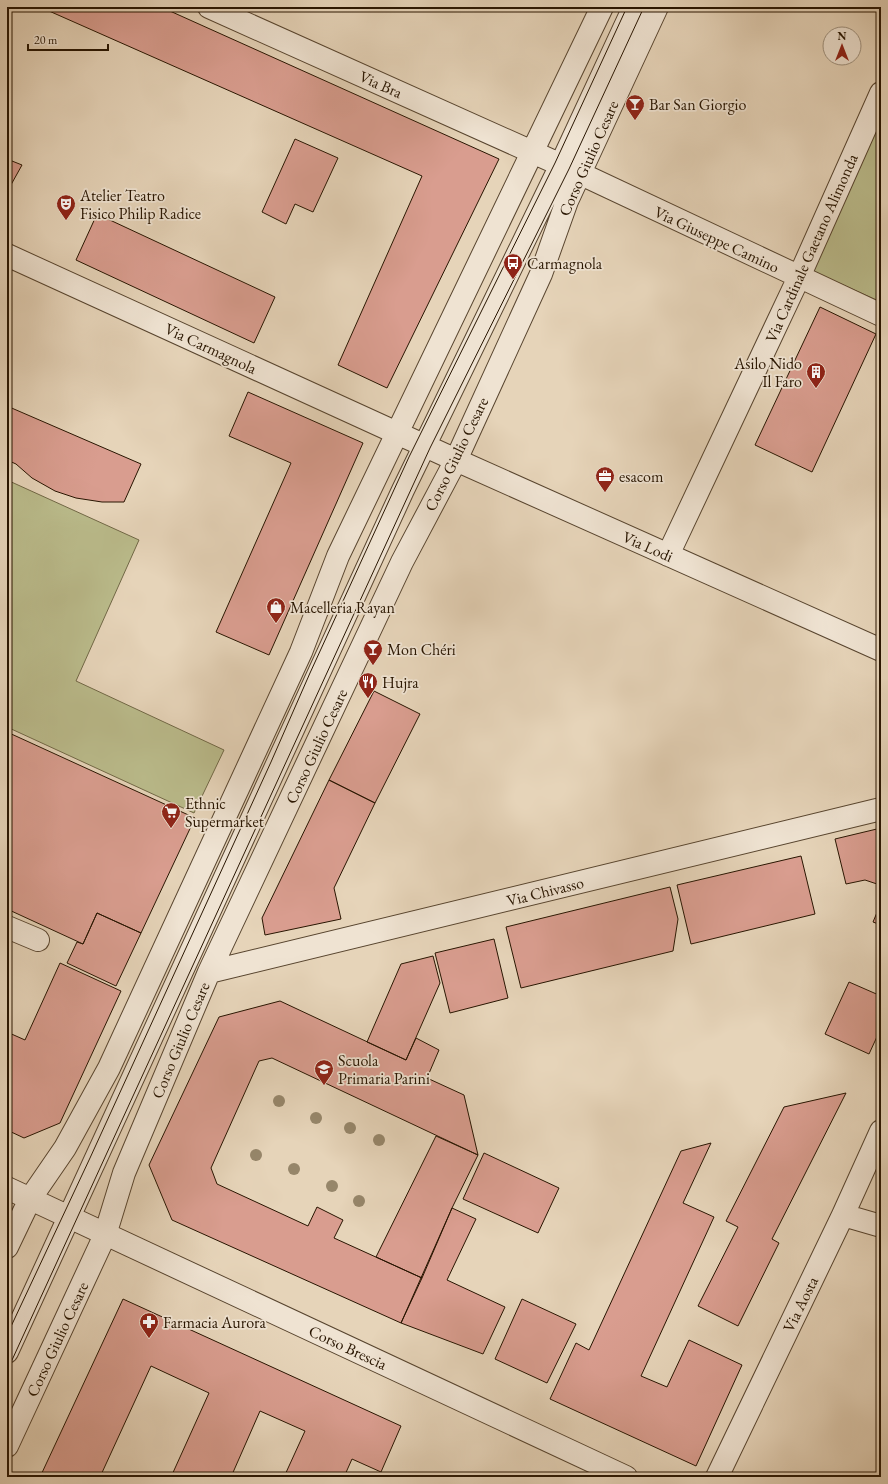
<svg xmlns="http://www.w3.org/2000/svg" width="888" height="1484" font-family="'EB Garamond',serif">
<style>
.green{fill:#babb8b;stroke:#716846}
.building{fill:#d99d8f;stroke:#281501}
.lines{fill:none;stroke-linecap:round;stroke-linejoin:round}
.minor-casing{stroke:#58452f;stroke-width:24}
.minor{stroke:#efe3d2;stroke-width:22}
.tram{stroke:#281501;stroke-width:1}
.tree{fill:#96866a}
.labels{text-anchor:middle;stroke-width:3.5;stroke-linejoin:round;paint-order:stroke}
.street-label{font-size:16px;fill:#281501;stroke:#efe3d2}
.poi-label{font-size:16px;fill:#281501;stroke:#efe3d2;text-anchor:start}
</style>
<rect width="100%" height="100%" fill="#e6d4b9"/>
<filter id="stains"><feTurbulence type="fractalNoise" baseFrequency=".005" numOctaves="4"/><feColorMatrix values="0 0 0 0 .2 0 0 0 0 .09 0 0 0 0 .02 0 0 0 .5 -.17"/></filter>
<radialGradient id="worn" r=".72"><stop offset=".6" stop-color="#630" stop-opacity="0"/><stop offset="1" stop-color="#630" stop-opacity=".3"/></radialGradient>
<!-- green -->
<path class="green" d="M881,118V302L812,271Z
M7,480L139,540L76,681L224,750L194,813L7,727Z"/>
<!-- building -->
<path class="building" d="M40,7H161L499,159L387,388L338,365L422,176Z
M295,139L338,158L313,212L295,204L286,224L262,212Z
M7,159L22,165L7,192Z
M97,214L275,297L254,343L76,260Z
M820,307L876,334L812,472L755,445Z
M248,392L363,443L269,655L216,632L291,463L229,436Z
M7,406L141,464L124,502H102L76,498L55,491L32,478L16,464L7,460Z
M374,691L420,714L375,803L329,780Z
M7,732L195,818L141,933L97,913L83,944L7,909Z
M329,780L375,803L334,888L341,919L265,935L262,918Z
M881,828V897V892L877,884L865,880L846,884L835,839Z
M801,856L815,914L691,944L677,885Z
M670,887L678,919L673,951L521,988L506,927Z
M881,903V925L873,922Z
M97,913L141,933L116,986L67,963L77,942L83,944Z
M494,939L508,998L450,1013L435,953Z
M433,956L440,983L406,1060L367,1042L401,964Z
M60,963L121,991L60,1123L24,1138L7,1130V1032L25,1040Z
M849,982L881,996V1028L869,1054L825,1034Z
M280,1001L406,1060L416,1038L439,1050L427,1078L464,1095L478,1155L272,1058L259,1061L211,1168L217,1184L308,1226L317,1207L343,1220L334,1238L422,1278L401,1323L172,1220L149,1165L219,1017Z
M846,1093L772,1239L779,1243L738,1326L698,1306L738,1227L726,1221L784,1107Z
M436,1136L478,1155L452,1208L422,1278L376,1257Z
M711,1143L683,1203L714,1217L641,1376L667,1387L689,1340L742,1365L696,1466L550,1399L576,1343L589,1350L681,1151Z
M484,1153L559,1188L538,1233L463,1199Z
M452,1208L476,1219L447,1280L505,1307L483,1354L401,1323Z
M123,1299L401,1426L381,1472L352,1459L344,1477H284L305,1431L260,1411L231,1477H171L209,1393L151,1366L100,1477H40Z
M522,1299L576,1324L547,1383L495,1359Z"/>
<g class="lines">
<!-- minor casing -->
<g class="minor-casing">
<path id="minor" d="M209,7L579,173L881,315
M7,255L456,460L881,650
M668,555L799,277L881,93
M7,927L38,940
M209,972L881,809
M7,1188L626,1477
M843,1215L881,1226
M7,1247L30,1199L65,1148L109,1068L301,652L338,556L602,7
M7,1352L403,490L557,173L634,7
M7,1446L105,1235L124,1173L209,972L402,562L456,460L541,274L567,201L657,7
M717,1477L843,1215L881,1131"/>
</g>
<!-- minor -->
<use href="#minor" class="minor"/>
<!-- tram -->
<path class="tram" d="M7,1335L90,1158L271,762L310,673L409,457L555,163L627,7
M7,1371L430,448L569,169L644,7"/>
</g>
<!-- trees -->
<g class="tree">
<circle cx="279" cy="1101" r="6"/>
<circle cx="316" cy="1118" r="6"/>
<circle cx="350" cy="1128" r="6"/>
<circle cx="379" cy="1140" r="6"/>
<circle cx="256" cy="1155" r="6"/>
<circle cx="294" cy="1169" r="6"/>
<circle cx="332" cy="1186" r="6"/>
<circle cx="359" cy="1201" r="6"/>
</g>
<!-- icons -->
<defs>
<g id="bar-pin" transform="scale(1)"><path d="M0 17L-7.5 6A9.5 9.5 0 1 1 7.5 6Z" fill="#8f2418" stroke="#efe3d2"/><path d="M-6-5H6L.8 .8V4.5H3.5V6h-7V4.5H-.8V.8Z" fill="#fff"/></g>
<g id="theatre-pin" transform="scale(1)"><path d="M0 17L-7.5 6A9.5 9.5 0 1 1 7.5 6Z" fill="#8f2418" stroke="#efe3d2"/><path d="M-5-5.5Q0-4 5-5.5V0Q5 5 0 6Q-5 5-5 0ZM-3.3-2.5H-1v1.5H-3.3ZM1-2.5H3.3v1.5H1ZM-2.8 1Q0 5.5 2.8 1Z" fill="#fff"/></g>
<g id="bus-pin" transform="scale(1)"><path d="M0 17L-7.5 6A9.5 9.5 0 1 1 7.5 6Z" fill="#8f2418" stroke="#efe3d2"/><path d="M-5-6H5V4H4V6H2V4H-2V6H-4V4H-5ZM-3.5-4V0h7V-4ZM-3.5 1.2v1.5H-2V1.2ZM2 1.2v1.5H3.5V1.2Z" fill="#fff"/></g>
<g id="building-pin" transform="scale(1)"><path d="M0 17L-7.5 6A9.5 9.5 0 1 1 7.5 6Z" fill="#8f2418" stroke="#efe3d2"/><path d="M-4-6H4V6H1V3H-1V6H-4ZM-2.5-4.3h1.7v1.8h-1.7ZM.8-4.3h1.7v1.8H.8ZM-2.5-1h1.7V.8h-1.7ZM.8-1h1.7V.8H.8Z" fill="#fff"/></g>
<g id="office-pin" transform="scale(1)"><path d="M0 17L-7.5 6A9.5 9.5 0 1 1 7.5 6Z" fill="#8f2418" stroke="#efe3d2"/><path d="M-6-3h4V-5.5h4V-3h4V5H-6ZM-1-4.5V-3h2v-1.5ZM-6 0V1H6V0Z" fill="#fff"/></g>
<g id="shop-pin" transform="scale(1)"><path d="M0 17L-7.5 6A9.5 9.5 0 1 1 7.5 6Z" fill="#8f2418" stroke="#efe3d2"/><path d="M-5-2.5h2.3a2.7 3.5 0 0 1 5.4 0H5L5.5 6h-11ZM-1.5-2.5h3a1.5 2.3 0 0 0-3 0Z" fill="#fff"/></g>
<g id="restaurant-pin" transform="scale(1)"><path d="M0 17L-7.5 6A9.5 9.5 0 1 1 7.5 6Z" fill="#8f2418" stroke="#efe3d2"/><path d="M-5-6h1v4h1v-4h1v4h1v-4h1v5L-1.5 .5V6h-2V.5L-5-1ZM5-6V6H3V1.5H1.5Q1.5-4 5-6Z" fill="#fff"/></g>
<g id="supermarket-pin" transform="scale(1)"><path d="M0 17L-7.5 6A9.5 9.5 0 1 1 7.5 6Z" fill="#8f2418" stroke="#efe3d2"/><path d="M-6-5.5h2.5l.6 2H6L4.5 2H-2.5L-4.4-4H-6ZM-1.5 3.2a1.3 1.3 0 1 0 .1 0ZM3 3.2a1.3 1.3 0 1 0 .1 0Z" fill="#fff"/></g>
<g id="school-pin" transform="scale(1)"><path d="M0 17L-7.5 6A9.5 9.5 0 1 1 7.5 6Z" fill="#8f2418" stroke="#efe3d2"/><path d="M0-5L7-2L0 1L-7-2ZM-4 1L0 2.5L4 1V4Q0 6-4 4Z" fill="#fff"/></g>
<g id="pharmacy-pin" transform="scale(1)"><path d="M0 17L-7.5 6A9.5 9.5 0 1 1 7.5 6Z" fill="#8f2418" stroke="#efe3d2"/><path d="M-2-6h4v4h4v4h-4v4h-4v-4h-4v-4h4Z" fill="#fff"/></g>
</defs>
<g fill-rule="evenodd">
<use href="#bar-pin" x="635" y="104"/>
<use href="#theatre-pin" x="66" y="204"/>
<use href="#bus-pin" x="513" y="263"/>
<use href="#building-pin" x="816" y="372"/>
<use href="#office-pin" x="605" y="476"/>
<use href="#shop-pin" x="276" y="607"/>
<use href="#bar-pin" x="373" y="649"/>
<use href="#restaurant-pin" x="368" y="682"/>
<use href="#supermarket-pin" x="171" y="812"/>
<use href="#school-pin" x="324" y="1069"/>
<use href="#pharmacy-pin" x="149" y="1322"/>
</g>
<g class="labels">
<!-- street labels -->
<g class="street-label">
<text transform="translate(381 84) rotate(24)" y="6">Via Bra</text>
<text transform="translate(588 158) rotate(-66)" y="6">Corso Giulio Cesare</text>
<text transform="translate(717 239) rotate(25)" y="6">Via Giuseppe Camino</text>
<text transform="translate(811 248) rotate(-66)" y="6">Via Cardinale Gaetano Alimonda</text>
<text transform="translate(211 348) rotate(25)" y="6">Via Carmagnola</text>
<text transform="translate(456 454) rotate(-64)" y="6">Corso Giulio Cesare</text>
<text transform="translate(648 546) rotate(24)" y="6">Via Lodi</text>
<text transform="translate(316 746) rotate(-65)" y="6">Corso Giulio Cesare</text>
<text transform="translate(545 891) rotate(-14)" y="6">Via Chivasso</text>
<text transform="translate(180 1040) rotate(-67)" y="6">Corso Giulio Cesare</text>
<text transform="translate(800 1304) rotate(-64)" y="6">Via Aosta</text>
<text transform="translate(57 1339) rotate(-65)" y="6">Corso Giulio Cesare</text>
<text transform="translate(348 1347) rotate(25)" y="6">Corso Brescia</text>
</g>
<!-- poi labels -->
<g class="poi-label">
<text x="649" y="110">Bar San Giorgio</text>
<text x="80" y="201">Atelier Teatro<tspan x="80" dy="18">Fisico Philip Radice</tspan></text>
<text x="527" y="269">Carmagnola</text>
<text x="802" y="369" text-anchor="end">Asilo Nido<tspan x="802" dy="18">Il Faro</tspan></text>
<text x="619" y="482">esacom</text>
<text x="290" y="613">Macelleria Rayan</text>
<text x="387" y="655">Mon Chéri</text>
<text x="382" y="688">Hujra</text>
<text x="185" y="809">Ethnic<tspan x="185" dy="18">Supermarket</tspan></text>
<text x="338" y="1066">Scuola<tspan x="338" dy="18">Primaria Parini</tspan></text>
<text x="163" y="1328">Farmacia Aurora</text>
</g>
</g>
<!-- margin -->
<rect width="888" height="1484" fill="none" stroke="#e6d4b9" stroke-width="24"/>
<rect x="8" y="8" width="872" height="1468" fill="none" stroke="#281501" stroke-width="2"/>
<rect x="12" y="12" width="864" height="1460" fill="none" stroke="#281501"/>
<!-- north arrow -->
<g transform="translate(842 46)"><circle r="19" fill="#efe3d2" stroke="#9f917e"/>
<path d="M0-3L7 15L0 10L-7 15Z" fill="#8f2418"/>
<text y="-6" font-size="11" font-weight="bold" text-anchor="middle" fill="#281501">N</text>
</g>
<!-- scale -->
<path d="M28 44v6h80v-6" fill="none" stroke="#281501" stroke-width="2"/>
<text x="34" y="44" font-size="12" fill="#281501" stroke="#efe3d2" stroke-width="3" paint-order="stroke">20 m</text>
<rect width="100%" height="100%" filter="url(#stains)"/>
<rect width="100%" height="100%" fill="url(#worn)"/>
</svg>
